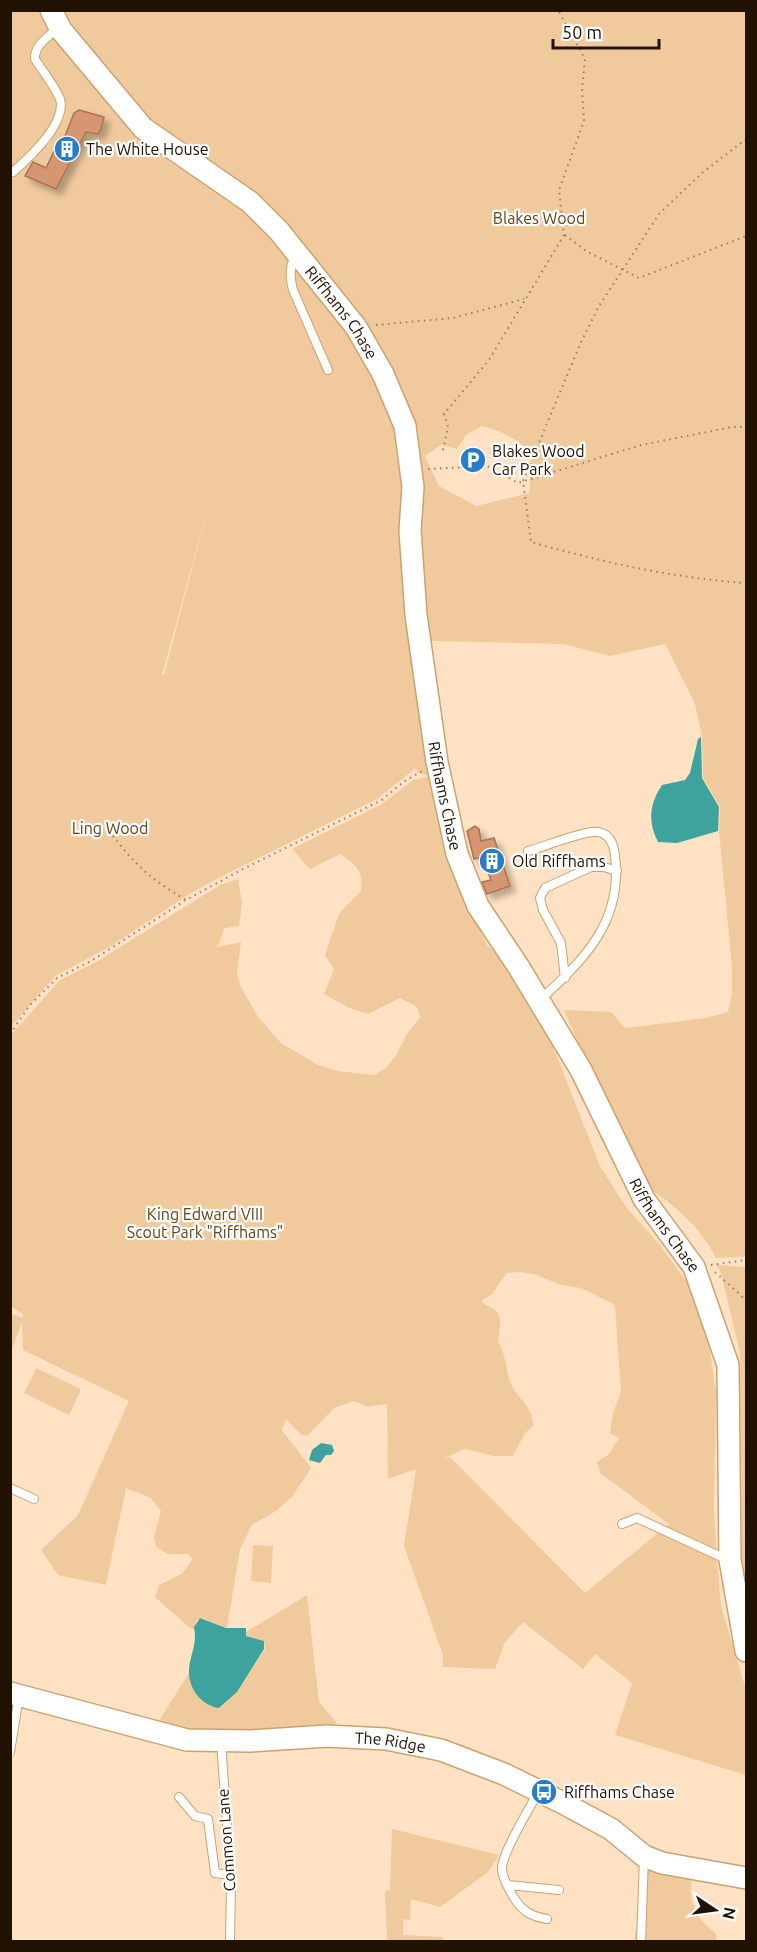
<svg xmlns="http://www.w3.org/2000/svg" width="757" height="1952" font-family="Ubuntu,sans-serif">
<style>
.green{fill:#f0ca9d;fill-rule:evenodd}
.water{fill:#3ea39e}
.building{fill:#d79672;stroke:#ab7353;stroke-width:1.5;filter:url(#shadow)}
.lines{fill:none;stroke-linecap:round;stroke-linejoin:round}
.lane-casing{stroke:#cda16e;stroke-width:10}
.secondary-casing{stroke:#cda16e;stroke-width:24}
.path{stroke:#968068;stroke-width:2;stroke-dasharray:1.5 4.5;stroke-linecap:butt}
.lane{stroke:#fff;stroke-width:8}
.secondary{stroke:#fff;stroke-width:21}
.labels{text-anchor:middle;stroke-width:4.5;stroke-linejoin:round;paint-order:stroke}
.poi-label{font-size:16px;fill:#211100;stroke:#fff;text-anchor:start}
.park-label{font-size:16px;fill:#644318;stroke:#fff}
.street-label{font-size:16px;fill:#211100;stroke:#fff}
</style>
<defs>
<filter id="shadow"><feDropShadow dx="5.5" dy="5.5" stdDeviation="3" flood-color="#0004"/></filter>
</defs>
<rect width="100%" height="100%" fill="#fee2c3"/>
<!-- green -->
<path class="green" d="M10,11H746V1257L716,1258C704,1235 689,1218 668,1202C657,1193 645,1187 635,1176L564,1010L611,1012L625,1028L706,1018L728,1012L732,993V966L719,831L720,807L703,778L702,738L695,704L665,644L610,656L563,644L433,641L414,643L474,913L486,944L511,968L546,1029L600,1166L626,1207L660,1245L689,1285L708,1337L716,1393L714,1508L717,1561L721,1606L746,1690V1775L615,1735L632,1683L595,1654L583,1669L523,1622L505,1642L495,1669L443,1667V1655L404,1546L416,1469L388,1479L387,1404L367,1407L354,1401L334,1408L307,1436L301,1435L286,1419L282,1430L311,1468L292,1497L276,1511L252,1525L240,1549L227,1628L201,1618L196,1621L195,1629L190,1628L155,1597L159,1585L183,1573L192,1559L188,1554H168L156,1547L154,1537L161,1511L151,1498L126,1488L106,1585L58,1575L41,1550L78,1515L129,1401L23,1350L22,1322L11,1352V1314L23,1318V1314L10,1306L11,1035L60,980L98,961L220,885L238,879L242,903L239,926L225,928L217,947L241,942L237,975L241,987L258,1017L281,1043L318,1065L337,1071L374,1075L386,1068L396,1056L406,1035L420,1017L417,1007L400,998L368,1014L349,1008L324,994L334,969L325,955L339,914L361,891C364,872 356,864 340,854L310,869L292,849L382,804L413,780L431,776L417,773L416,768L377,799L228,873L189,894L111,946L55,976L11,1027ZM482,426C504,432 517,438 532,455L529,493L476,506L439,486L425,456L441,445L457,449L466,435ZM209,504L164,675H162ZM519,1272L534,1274L561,1285L581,1288L615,1305L621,1392L613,1413L610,1433L619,1438L609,1454L597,1462L600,1473L669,1524L585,1593L450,1457L444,1458L465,1449L494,1456H513L525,1433L533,1426C533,1408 522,1402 513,1388C505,1374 507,1355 498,1341C499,1331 504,1315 494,1309C489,1306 485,1305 481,1301L492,1294L507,1273Z
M714,1261L718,1265L746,1267V1589L742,1563L740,1353L721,1273Z
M36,1368L81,1389L69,1415L24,1393Z
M253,1545L273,1546L271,1583L251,1581Z
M307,1595L319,1702L337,1723L311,1737H222L157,1724L189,1673L210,1706L220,1708L237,1692L265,1649L264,1641L246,1636V1632Z
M392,1829L499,1855L487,1873L440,1907L411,1899L410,1920L403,1919V1935L443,1937L442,1941H387L385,1891L390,1890Z
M645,1865L692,1877C689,1906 695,1915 716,1934L717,1941L634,1942Z"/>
<!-- water -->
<path class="water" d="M701,737L702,778L719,807L718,831L677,843L658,842C647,821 650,803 662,785L685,780L690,773L698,739Z
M321,1443L332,1445L334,1451L331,1455H326L320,1463L309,1460L312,1450Z
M200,1618L226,1628H246V1636L264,1641V1649L237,1692L219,1708C203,1706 190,1691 189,1674C188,1658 198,1646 194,1627Z"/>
<!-- building -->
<path class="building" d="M79,110L104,117L101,129L98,134L86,132L56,189L25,176L33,162L46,168L58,143L62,144L74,113Z
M475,826L479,829L481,841L494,838L510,886L487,894L482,882L491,880L482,857L474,859L467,831Z"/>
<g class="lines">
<!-- lane casing -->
<g class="lane-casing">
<path id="lane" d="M13,172C29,158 67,123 60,99C55,86 43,72 35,59C34,45 48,37 58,28
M295,256C289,268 290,278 293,290L328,370
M528,851C543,847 586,830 598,832C610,834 614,845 615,856C623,921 585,959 540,1000
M565,978L561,943L543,910L540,898L545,888L591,867H604L617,871
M10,1488L34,1499
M622,1524L637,1518L728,1560
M221,1741L231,1882L230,1942
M10,1752L19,1696
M538,1792C530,1808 502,1853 502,1868C502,1878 509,1889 514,1898C523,1912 531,1916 547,1919
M179,1797L195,1816L208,1819L215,1873L230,1875
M507,1885L559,1890
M641,1942L644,1857"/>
</g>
<!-- secondary casing -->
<g class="secondary-casing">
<g id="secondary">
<path id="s1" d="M51,10L61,30L143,128L250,202L279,231L356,327L383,374L405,426L413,487L410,531L416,615L437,762L457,854L478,906L518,966L581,1070L644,1199L694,1267L728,1365L730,1560L746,1651"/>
<path id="s2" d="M10,1693L187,1740L250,1741L327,1736L386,1739L441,1750L504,1774L563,1803L611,1829L644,1856L662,1863L746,1878"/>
</g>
</g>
<!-- path -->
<path class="path" d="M746,139L702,173L659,214L599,306L581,342L523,481L531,542C602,562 673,578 746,583
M565,235L586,251L639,278L746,236
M376,325L453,318L524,299
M443,450L448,427L444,414L489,360L564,235L559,190L584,121L582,89L585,59L558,10
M428,469L487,466L518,483L641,445L732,427H746
M109,831C136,866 148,877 186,900
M10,1034L30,1005L57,978L91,961L186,900L241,870L382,800L403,782L422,771
M711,1265L746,1260
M715,1272L746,1300"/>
<!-- lane -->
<use href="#lane" class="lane"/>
<!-- secondary -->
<use href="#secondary" class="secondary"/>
</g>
<!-- icons -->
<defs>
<g id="building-disc" transform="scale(1.35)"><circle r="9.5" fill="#287dcb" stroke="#fff"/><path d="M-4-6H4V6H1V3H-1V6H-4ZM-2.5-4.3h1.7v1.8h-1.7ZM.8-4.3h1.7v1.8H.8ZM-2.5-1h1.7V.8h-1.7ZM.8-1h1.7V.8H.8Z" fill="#fff"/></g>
<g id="parking-disc" transform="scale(1.35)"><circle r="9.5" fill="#287dcb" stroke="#fff"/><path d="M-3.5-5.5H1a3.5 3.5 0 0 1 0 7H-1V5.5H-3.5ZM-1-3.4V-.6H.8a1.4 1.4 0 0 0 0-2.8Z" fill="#fff"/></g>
<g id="bus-disc" transform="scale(1.35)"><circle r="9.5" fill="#287dcb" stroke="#fff"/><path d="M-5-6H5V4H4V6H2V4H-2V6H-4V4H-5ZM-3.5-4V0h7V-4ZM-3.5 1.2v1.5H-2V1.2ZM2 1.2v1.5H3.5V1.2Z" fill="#fff"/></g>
</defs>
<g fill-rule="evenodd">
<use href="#building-disc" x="67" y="149"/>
<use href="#parking-disc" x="473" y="460"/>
<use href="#building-disc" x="492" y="861"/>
<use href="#bus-disc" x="544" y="1792"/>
</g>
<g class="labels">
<!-- poi labels -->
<g class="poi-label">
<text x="86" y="155">The White House</text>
<text x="492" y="457">Blakes Wood<tspan x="492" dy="18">Car Park</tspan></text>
<text x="512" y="867">Old Riffhams</text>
<text x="564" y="1798">Riffhams Chase</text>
</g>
<!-- park labels -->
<g class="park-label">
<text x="539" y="224">Blakes Wood</text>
<text x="110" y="834">Ling Wood</text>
<text x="205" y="1220">King Edward VIII<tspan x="205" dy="18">Scout Park "Riffhams"</tspan></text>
</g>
<!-- street labels -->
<g class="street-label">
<text dy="6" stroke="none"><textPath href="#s1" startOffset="424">Riffhams Chase</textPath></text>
<text dy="6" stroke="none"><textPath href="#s1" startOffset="928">Riffhams Chase</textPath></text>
<text dy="6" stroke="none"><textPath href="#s1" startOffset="1414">Riffhams Chase</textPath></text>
<text dy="6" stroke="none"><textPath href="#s2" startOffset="387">The Ridge</textPath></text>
<text transform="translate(226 1840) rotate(-94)" y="6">Common Lane</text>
</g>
</g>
<!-- border -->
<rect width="757" height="1952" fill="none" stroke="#211100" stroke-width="24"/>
<!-- north arrow -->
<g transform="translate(715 1910) rotate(103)" stroke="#ffffff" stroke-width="4.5" paint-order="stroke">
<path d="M0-4.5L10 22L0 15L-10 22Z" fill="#211100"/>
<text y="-9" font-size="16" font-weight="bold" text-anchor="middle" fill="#211100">N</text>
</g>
<!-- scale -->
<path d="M553 39v9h106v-9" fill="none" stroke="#211100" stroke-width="3"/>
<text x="562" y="39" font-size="18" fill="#211100" stroke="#ffffff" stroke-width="4.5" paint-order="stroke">50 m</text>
</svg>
